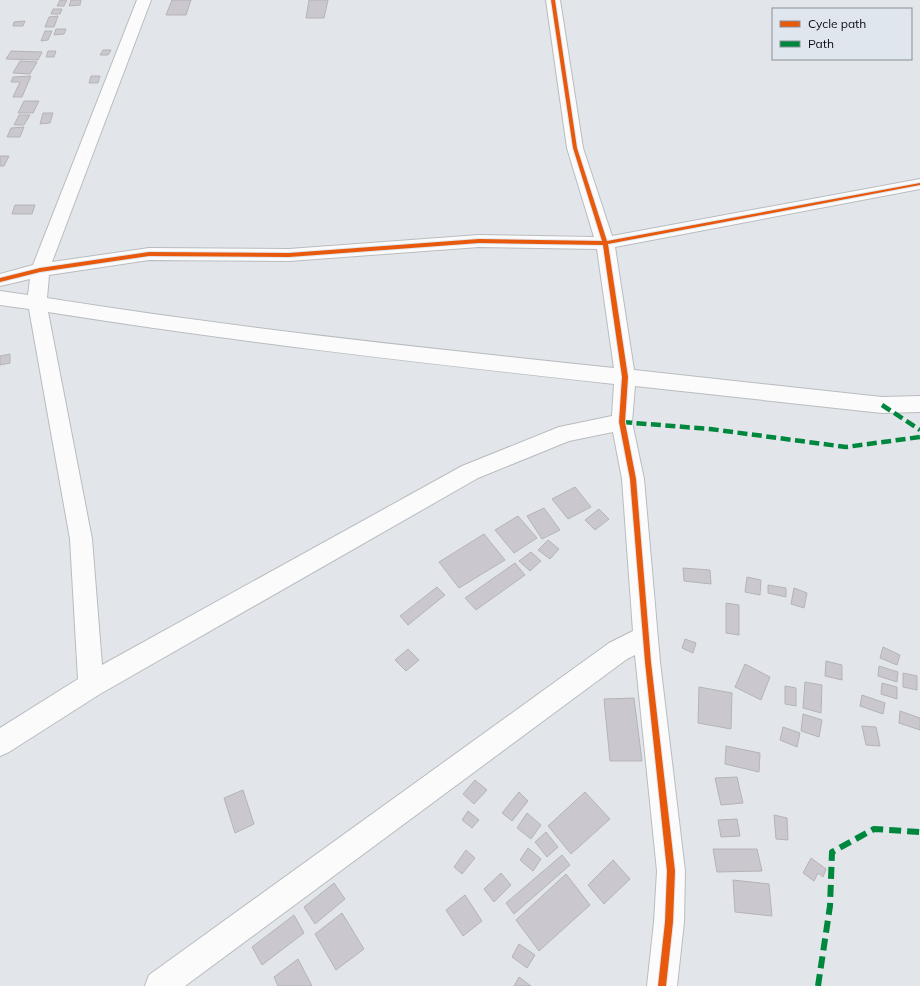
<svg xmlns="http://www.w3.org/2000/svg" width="920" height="986" font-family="Mulish,sans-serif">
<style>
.building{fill:#cbc7ce;stroke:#b4b4b7}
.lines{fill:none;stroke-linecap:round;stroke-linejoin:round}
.street-casing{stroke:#b9bcbf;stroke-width:2}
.street{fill:#fbfbfc;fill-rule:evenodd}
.quiet-far1{stroke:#00873e;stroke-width:4.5;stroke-dasharray:10 4.5;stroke-linecap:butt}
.quiet{stroke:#00873e;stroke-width:6;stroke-dasharray:12 6;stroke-linecap:butt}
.cycleway-casing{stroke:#dfe6ee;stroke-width:2}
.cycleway{fill:#e8590c;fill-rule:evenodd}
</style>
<rect width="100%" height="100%" fill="#e2e6ea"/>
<!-- building -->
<path class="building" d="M60,0H67L64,6H57Z
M71,0H81L80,5L69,6Z
M172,0H191L186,15H166Z
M309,0H328L324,18H306Z
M53,9H62L60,14H51Z
M58,16L54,27H45L49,17Z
M25,21L23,26H13L14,22Z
M56,29H66L64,34L54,35Z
M45,31H52L48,40L41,41Z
M103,50H111L108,55H100Z
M11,51L42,52L38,60L6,59Z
M48,51H56L54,57H46Z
M20,61L37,62L30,74L13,73Z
M31,76L22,97H13L20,82H11L13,77Z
M91,76H100L98,83H89Z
M24,101H39L33,113H18Z
M43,113H53L50,123L40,124Z
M19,115H30L24,125H14Z
M24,127L20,137H7L11,128Z
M0,156H9L4,166H0Z
M15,205H35L32,214H12Z
M10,354V363L0,365V356Z
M575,487L591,507L568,519L552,499Z
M544,508L560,530L542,539L527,516Z
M599,509L609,519L595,530L585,520Z
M518,516L537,538L514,553L495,530Z
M484,534L505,560L459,588L439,562Z
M548,540L559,549L550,559L538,550Z
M531,552L541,561L530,571L519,561Z
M515,563L525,575L476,610L465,598Z
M683,568L710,570L711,584L684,581Z
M747,577L761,580L760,595L745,592Z
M768,585L786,588V597L768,593Z
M437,587L445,595L408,625L400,616Z
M794,588L807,593L804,608L791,604Z
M726,603L739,605V635L726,633Z
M685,639L696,643L693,653L682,648Z
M883,647L900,655L897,665L880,658Z
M408,649L419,660L406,671L395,660Z
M826,661L842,665V680L825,676Z
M745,664L770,677L761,700L735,687Z
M879,666L898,672L897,682L878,676Z
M903,673L917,676V690L903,687Z
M805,682L822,685L821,713L803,708Z
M882,683L897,687V699L881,694Z
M785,686L796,688V706L785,704Z
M699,687L732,693L731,729L698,723Z
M862,695L885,703L883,714L860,706Z
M634,698L642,761H610L604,699Z
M900,711L920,718V730L899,723Z
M803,714L822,720L819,737L801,731Z
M862,726L876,727L880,746L866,745Z
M783,727L800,733L797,747L780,740Z
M726,746L760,753L759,772L725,764Z
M737,777L743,803L721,805L715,778Z
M475,780L487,790L474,804L463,794Z
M243,790L254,824L235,833L224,798Z
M519,792L528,801L512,821L502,813Z
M585,792L610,819L571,854L548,826Z
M468,811L479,820L472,828L462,820Z
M527,813L541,825L531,839L517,828Z
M774,815L787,818L788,840L776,839Z
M737,819L740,836L721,837L718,820Z
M546,832L558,847L547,857L535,842Z
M528,848L541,859L533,871L520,860Z
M713,849H757L762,871L717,872Z
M466,850L475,858L462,874L454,867Z
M562,855L570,865L514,914L506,903Z
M811,858L826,869L823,877L818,873L814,881L803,873Z
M613,860L630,879L604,904L588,885Z
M501,873L511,885L494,902L484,889Z
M566,874L590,905L539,951L516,920Z
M733,880L769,884L772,916L735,912Z
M334,883L345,899L315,924L304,907Z
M465,895L482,921L463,936L446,910Z
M342,913L364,949L336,970L315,934Z
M294,915L304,933L262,965L252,947Z
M519,944L535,955L527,968L512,957Z
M298,959L312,986H278L274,977Z
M519,977L531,986H514Z"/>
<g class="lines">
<!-- street casing -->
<g class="street-casing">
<path id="street" d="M137,0H151L52,262L149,248L289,249L479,235L594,237L567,148L546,0H560L583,148L612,236L920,179V189L615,247L634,370L882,397L920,396V412L882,413L635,386L632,422L644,479L660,662L685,871L684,922L677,986H647L654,922L657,871L635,655L627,659L185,986H145L149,975L609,643L633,631L622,479L613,432L569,441L478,478L100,694L9,752L0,756V728L78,679L70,539L29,309L0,305V291L28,295L30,279L0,286V274L33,265ZM479,247L597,249L614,368C424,348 235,328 47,298L49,275L149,260L289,261ZM48,312C236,342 425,363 614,384L612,416L559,427L462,466L102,665L92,539Z"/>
</g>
<!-- street -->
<use href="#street" class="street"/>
<!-- quiet-far1 -->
<path class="quiet-far1" d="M882,405L920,430
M622,422L710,429L846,447L920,437"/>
<!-- quiet -->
<path class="quiet" d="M818,986L830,906L832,852L874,829L920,832"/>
<!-- cycleway casing -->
<g class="cycleway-casing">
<path id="cycleway" d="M551,0H555L577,148L607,241L920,183V185L608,244L628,377L625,422L636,479L651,662L675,871L673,922L666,986H658L665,922L667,871L645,662L630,479L619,422L622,377L603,245L479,243L289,257L149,256L40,272L0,282V278L40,268L149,252L289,253L479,239L602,241L573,148Z"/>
</g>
<!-- cycleway -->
<use href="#cycleway" class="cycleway"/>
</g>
<!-- legend -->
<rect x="772" y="8" width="140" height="52" fill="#dfe6ee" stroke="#8a8f95"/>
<rect x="780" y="21" width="20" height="6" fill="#e8590c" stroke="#8a8f95"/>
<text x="808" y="28" font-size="12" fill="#0a0d0f">Cycle path</text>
<rect x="780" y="41" width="20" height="6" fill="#00873e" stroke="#8a8f95"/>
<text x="808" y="48" font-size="12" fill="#0a0d0f">Path</text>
</svg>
